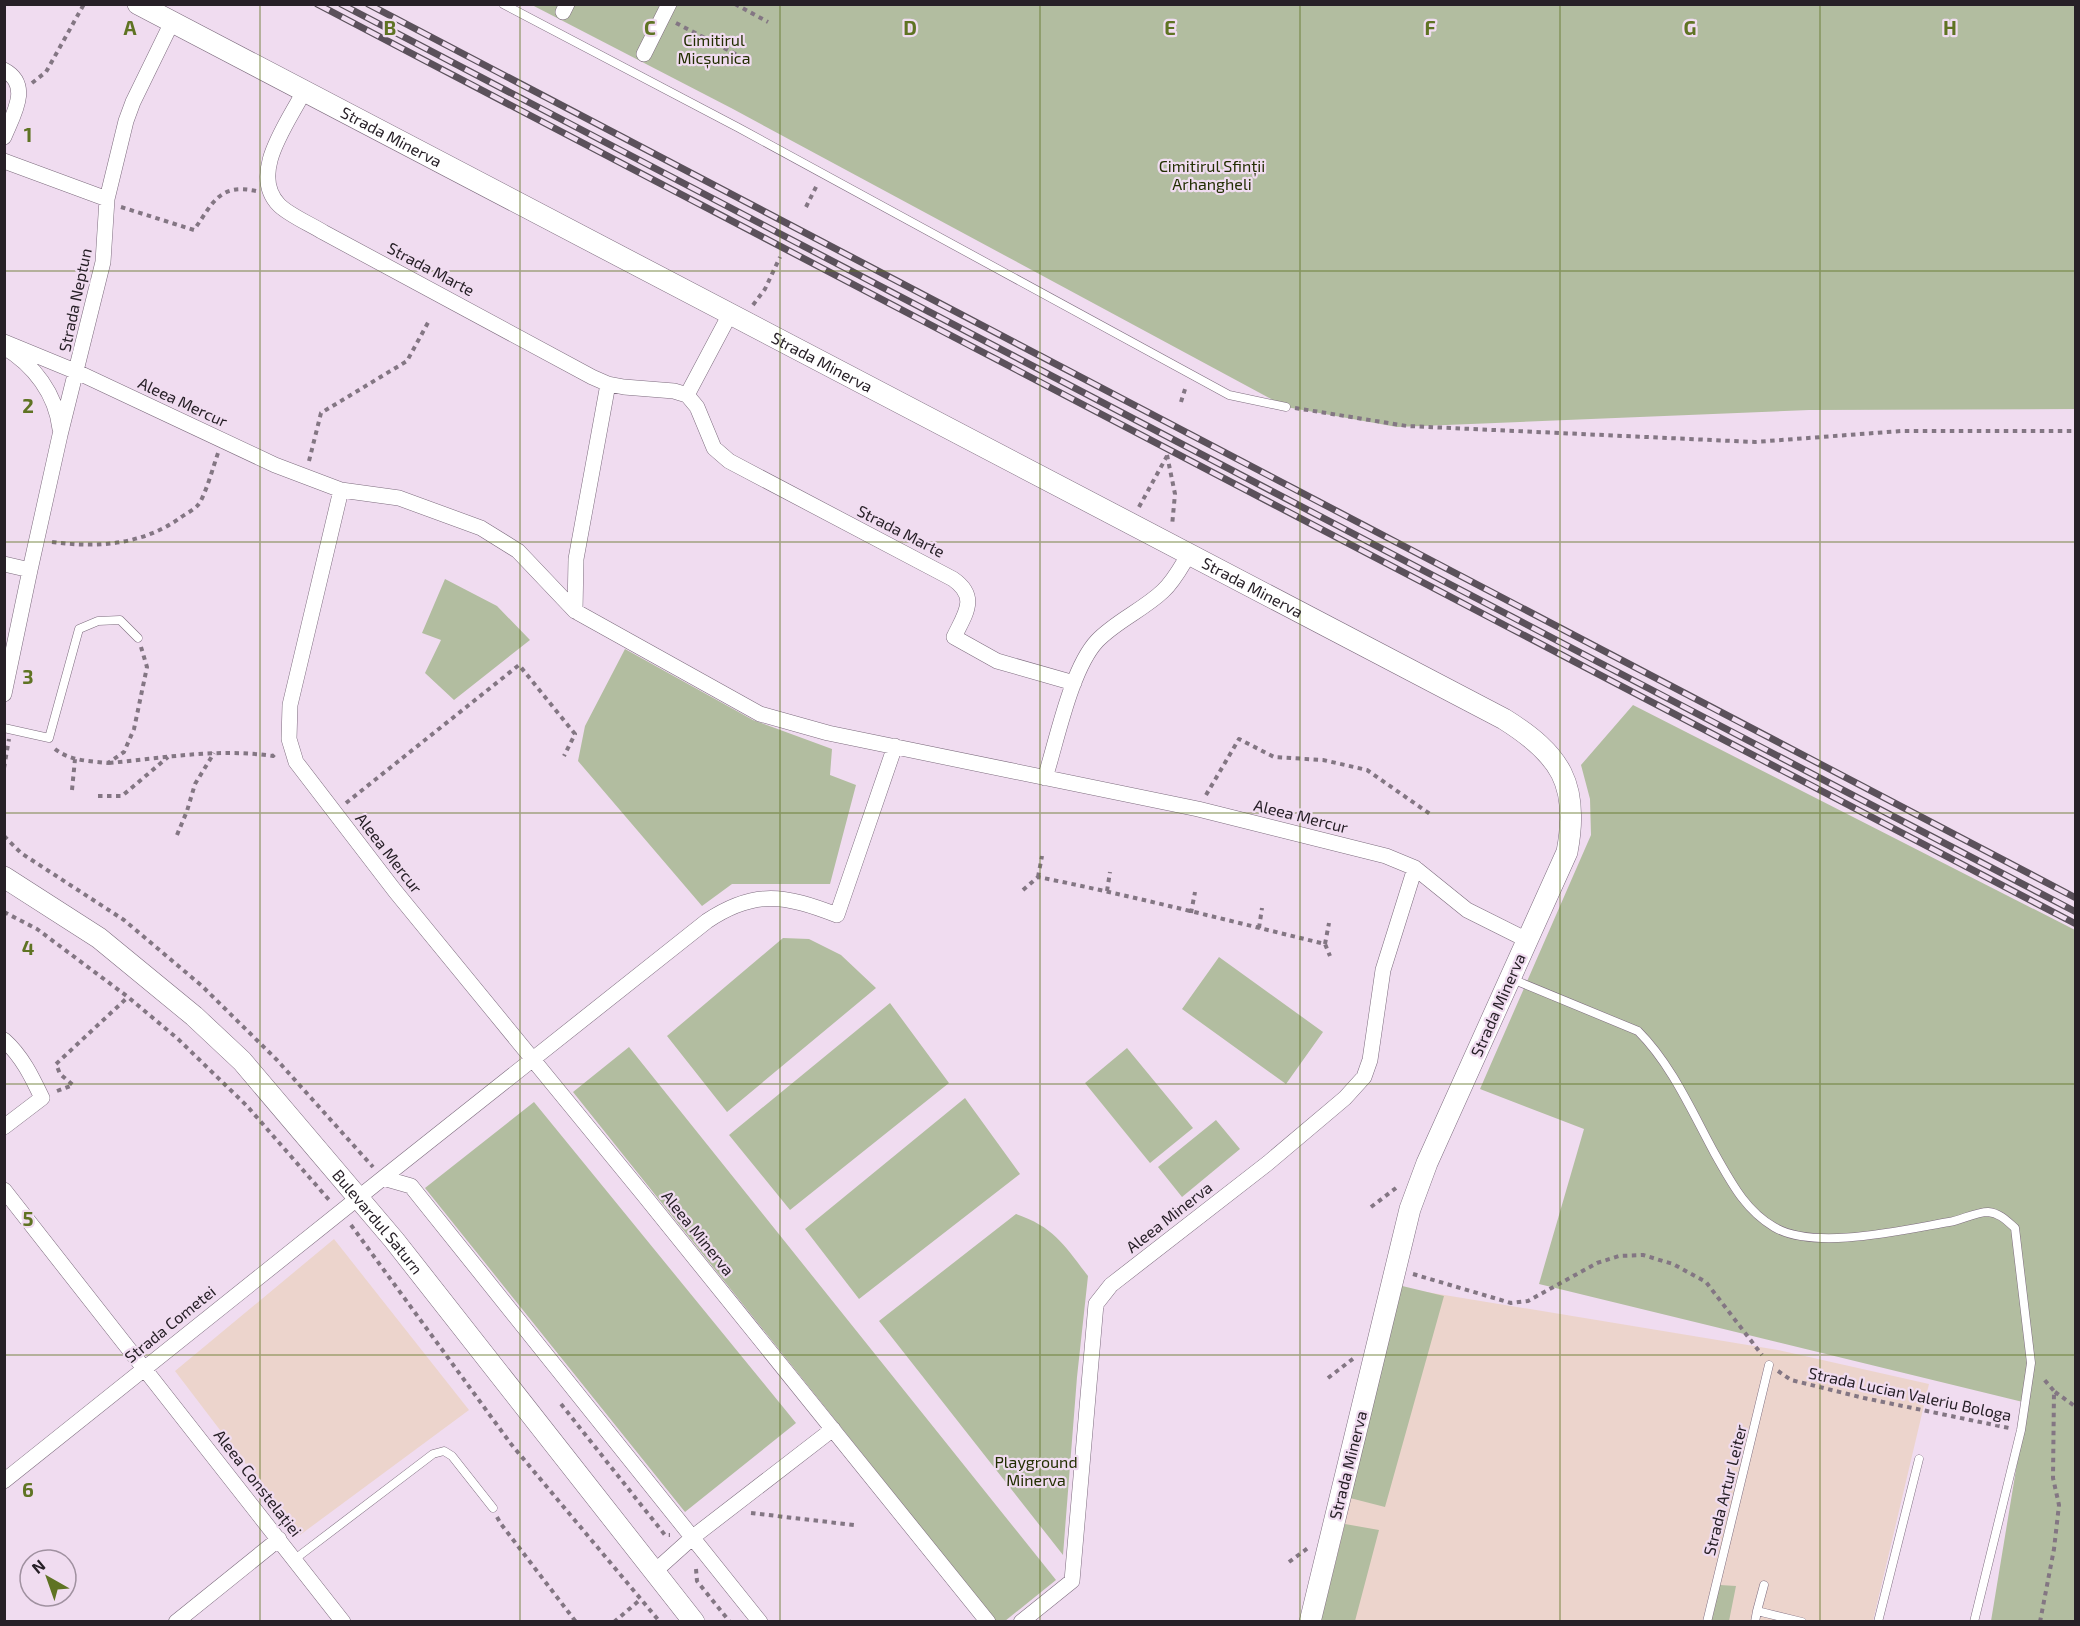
<svg xmlns="http://www.w3.org/2000/svg" width="2080" height="1626" font-family="'Exo 2',sans-serif">
<style>
.commercial{fill:#ecd4cc}
.green{fill:#b2bda0}
.lines{fill:none;stroke-linecap:round;stroke-linejoin:round}
.lane-casing{stroke:#7d6c7e;stroke-width:9}
.street-casing{stroke:#7d6c7e;stroke-width:16}
.secondary-casing{stroke:#7d6c7e;stroke-width:22}
.path{stroke:#837683;stroke-width:4;stroke-dasharray:4.5 4.5;stroke-linecap:butt}
.lane{stroke:#fff;stroke-width:8}
.street{stroke:#fff;stroke-width:15}
.secondary{stroke:#fff;stroke-width:21}
.rail-casing{stroke:#5b515b;stroke-width:7}
.rail{stroke:#f0dcf0;stroke-width:4.5;stroke-dasharray:14;stroke-linecap:butt}
.grid{fill:none;stroke:#5f7323;stroke-width:1.5;stroke-opacity:0.55}
.labels{text-anchor:middle;stroke-width:4.5;stroke-linejoin:round;paint-order:stroke}
.park-label{font-size:16px;fill:#222e01;stroke:#f0dcf0}
.street-label{font-size:16px;fill:#272027;stroke:#f0dcf0}
.grid-label{font-size:20px;text-anchor:middle;font-weight:bold;fill:#5f7323;stroke:#f0dcf0;stroke-width:4.5;stroke-linejoin:round;paint-order:stroke}
</style>
<rect width="100%" height="100%" fill="#f0dcf0"/>
<!-- commercial -->
<path class="commercial" d="M334,1239L469,1410L300,1535L175,1371Z
M1402,1288L1778,1350L1929,1384L1873,1621L1310,1622Z"/>
<!-- green -->
<path class="green" d="M532,5H2075V409L1809,410L1397,427L1286,407L733,109Z
M445,579L497,606L530,640L454,700L425,673L441,640L422,633Z
M625,649L753,720L832,749L830,775L856,785L830,884H732L702,906L578,761L585,726Z
M1633,705L2075,930V1621H1991L2027,1403L1539,1284L1584,1129L1480,1089L1591,835L1590,799L1581,765Z
M783,938L809,939L841,955L876,988L727,1112L667,1036Z
M1219,957L1323,1032L1286,1084L1182,1009Z
M890,1003L949,1083L790,1210L729,1135Z
M629,1047L1056,1580L1005,1621H996L573,1092Z
M1127,1048L1193,1128L1150,1163L1085,1083Z
M965,1098L1020,1174L859,1299L805,1229Z
M534,1102L796,1423L685,1512L425,1188Z
M1216,1120L1240,1149L1182,1197L1158,1167Z
M1016,1214C1054,1227 1065,1246 1088,1276L1077,1377L1063,1555L879,1321Z
M1398,1285L1444,1296L1385,1507L1350,1498Z
M1345,1524L1379,1530L1355,1621H1321Z
M1720,1585L1736,1586L1729,1621L1711,1622Z"/>
<g class="lines">
<!-- lane casing -->
<g class="lane-casing">
<path id="lane" d="M503,4L739,128L1229,395L1286,407
M4,728L49,738L79,629L98,621L120,620L138,638
M1512,979L1638,1031C1672,1065 1692,1112 1715,1154C1731,1182 1745,1210 1774,1227C1814,1251 1903,1230 1949,1222C1961,1220 1976,1212 1988,1212C2000,1213 2007,1221 2015,1228L2031,1363L2021,1430L1974,1622
M295,1559L433,1454L444,1451L452,1456L493,1508
M1757,1611L1764,1585
M1707,1622L1769,1365
M1755,1622L1757,1611L1802,1622
M1878,1622L1919,1459"/>
</g>
<!-- street casing -->
<g class="street-casing">
<path id="street" d="M563,12L567,4
M644,54L669,4
M4,70C32,85 13,115 4,137
M304,91C289,122 248,173 279,205C289,215 310,224 323,232L592,377L608,384L624,387L674,391L687,395L697,407L714,448L729,461L953,579C979,597 965,614 954,637L997,661L1074,683
M4,161L107,199
M4,342L77,372L275,465L341,490L399,498L481,528L518,551L575,611L760,714L828,733L1198,809L1386,856L1415,868L1467,910L1527,940
M4,347C34,365 56,394 60,429
M687,395L730,314
M341,490L290,705L289,739L296,762L395,891L643,1194L988,1622
M4,564L30,570
M575,611L576,559L608,384
M4,694L30,570L60,435L103,262L107,199L126,121L133,102L172,22
M1045,778C1057,740 1071,669 1097,641C1116,621 1143,610 1163,591C1174,581 1181,567 1189,554
M4,1040C22,1056 32,1077 42,1098L4,1127
M383,1178L411,1186L760,1622
M4,1190L343,1622
M4,1481L383,1178L707,921C755,889 785,895 837,915L895,746
M654,1572L693,1537L833,1429
M176,1622L279,1539
M1021,1622L1072,1581L1096,1304L1111,1285L1268,1163L1345,1098L1364,1077L1370,1060L1383,970L1415,868"/>
</g>
<!-- secondary casing -->
<g class="secondary-casing">
<g id="secondary">
<path id="s1" d="M138,4L1504,719C1560,754 1580,784 1567,852L1427,1163L1410,1209L1310,1622"/>
<path id="s2" d="M4,877L99,938L194,1016L242,1061L394,1240L694,1622"/>
</g>
</g>
<!-- path -->
<path class="path" d="M735,4L768,22
M676,23L749,61
M32,83L46,72L84,4
M121,207L194,230C213,203 219,183 256,191
M806,207L817,185
M753,305L765,289L780,257
M1181,402L1186,386
M1295,408L1407,426L1755,442L1901,431H2076
M1167,455L1175,494L1172,526
M309,461L321,413L407,361L430,319
M1139,507L1167,456
M52,542C97,548 142,545 180,518C185,514 194,510 198,505C205,497 214,464 218,453
M55,749C70,761 90,761 108,763L124,752L134,729L147,667L141,647
M109,763C163,758 218,748 273,756L276,753
M4,768L9,739
M72,790L75,759
M1206,795L1239,739L1274,757L1323,760L1367,770L1430,814
M98,796H122L168,757
M346,803L519,665L575,734L564,756
M177,835L187,811L195,784L214,753
M4,836L21,853L124,920L202,986L277,1060L373,1167
M1038,877L1042,856
M1023,890L1038,877C1134,896 1230,921 1325,944L1330,956
M1107,891L1110,872
M4,912L37,929L128,997L178,1039L247,1106L330,1201
M1191,913L1195,892
M1259,928L1262,908
M1325,944L1329,923
M57,1091L73,1085L60,1074L56,1064L128,997
M1371,1207L1396,1188
M351,1225L511,1444L660,1622
M1413,1274L1511,1303L1528,1301L1597,1263L1619,1256L1643,1255L1673,1264L1706,1282L1762,1355
M1778,1371L1791,1380L1864,1398L2009,1428
M1328,1378L1354,1358
M2055,1392L2076,1407
M561,1404L665,1535H670
M751,1513L854,1525
M497,1517L501,1524L576,1622
M1289,1562L1308,1548
M696,1569L697,1581L730,1622
M614,1622L641,1599
M2040,1622L2054,1549L2059,1505L2053,1478L2054,1391L2042,1377"/>
<!-- lane -->
<use href="#lane" class="lane"/>
<!-- street -->
<use href="#street" class="street"/>
<!-- secondary -->
<use href="#secondary" class="secondary"/>
<!-- rail casing -->
<g class="rail-casing">
<path id="rail" d="M317,4L2076,924
M341,4L2076,912
M368,4L2076,898"/>
</g>
<!-- rail -->
<use href="#rail" class="rail"/>
</g>
<!-- grid -->
<path class="grid" d="M260,4V1622M520,4V1622M780,4V1622M1040,4V1622M1300,4V1622M1560,4V1622M1820,4V1622M4,271H2076M4,542H2076M4,813H2076M4,1084H2076M4,1355H2076"/>
<g class="labels">
<!-- park labels -->
<g class="park-label">
<text x="714" y="46">Cimitirul<tspan x="714" dy="18">Micșunica</tspan></text>
<text x="1212" y="172">Cimitirul Sfinții<tspan x="1212" dy="18">Arhangheli</tspan></text>
<text x="1036" y="1468">Playground<tspan x="1036" dy="18">Minerva</tspan></text>
</g>
<!-- street labels -->
<g class="street-label">
<text dy="6" stroke="none"><textPath href="#s1" startOffset="286">Strada Minerva</textPath></text>
<text transform="translate(431 269) rotate(28)" y="6">Strada Marte</text>
<text transform="translate(75 300) rotate(-78)" y="6">Strada Neptun</text>
<text dy="6" stroke="none"><textPath href="#s1" startOffset="772">Strada Minerva</textPath></text>
<text transform="translate(183 402) rotate(25)" y="6">Aleea Mercur</text>
<text transform="translate(901 531) rotate(27)" y="6">Strada Marte</text>
<text dy="6" stroke="none"><textPath href="#s1" startOffset="1258">Strada Minerva</textPath></text>
<text transform="translate(1301 816) rotate(14)" y="6">Aleea Mercur</text>
<text transform="translate(389 853) rotate(52)" y="6">Aleea Mercur</text>
<text transform="translate(1498 1005) rotate(-66)" y="6">Strada Minerva</text>
<text transform="translate(1169 1217) rotate(-38)" y="6">Aleea Minerva</text>
<text dy="6" stroke="none"><textPath href="#s2" startOffset="512">Bulevardul Saturn</textPath></text>
<text transform="translate(698 1233) rotate(51)" y="6">Aleea Minerva</text>
<text transform="translate(170 1324) rotate(-39)" y="6">Strada Cometei</text>
<text transform="translate(1910 1394) rotate(12)" y="6">Strada Lucian Valeriu Bologa</text>
<text transform="translate(1348 1465) rotate(-76)" y="6">Strada Minerva</text>
<text transform="translate(258 1483) rotate(52)" y="6">Aleea Constelației</text>
<text transform="translate(1725 1490) rotate(-76)" y="6">Strada Artur Leiter</text>
</g>
</g>
<g class="grid-label">
<text x="130" y="35">A</text>
<text x="390" y="35">B</text>
<text x="650" y="35">C</text>
<text x="910" y="35">D</text>
<text x="1170" y="35">E</text>
<text x="1430" y="35">F</text>
<text x="1690" y="35">G</text>
<text x="1950" y="35">H</text>
<text x="28" y="142">1</text>
<text x="28" y="413">2</text>
<text x="28" y="684">3</text>
<text x="28" y="955">4</text>
<text x="28" y="1226">5</text>
<text x="28" y="1497">6</text>
</g>
<!-- border -->
<rect width="2080" height="1626" fill="none" stroke="#272027" stroke-width="12"/>
<!-- north arrow -->
<g transform="translate(48 1578) rotate(320)"><circle r="28" fill="#f0dcf0" stroke="#a091a0" stroke-width="1.5"/>
<path d="M0-4.5L10 22L0 15L-10 22Z" fill="#5f7323"/>
<text y="-9" font-size="16" font-weight="bold" text-anchor="middle" fill="#272027">N</text>
</g>
</svg>
